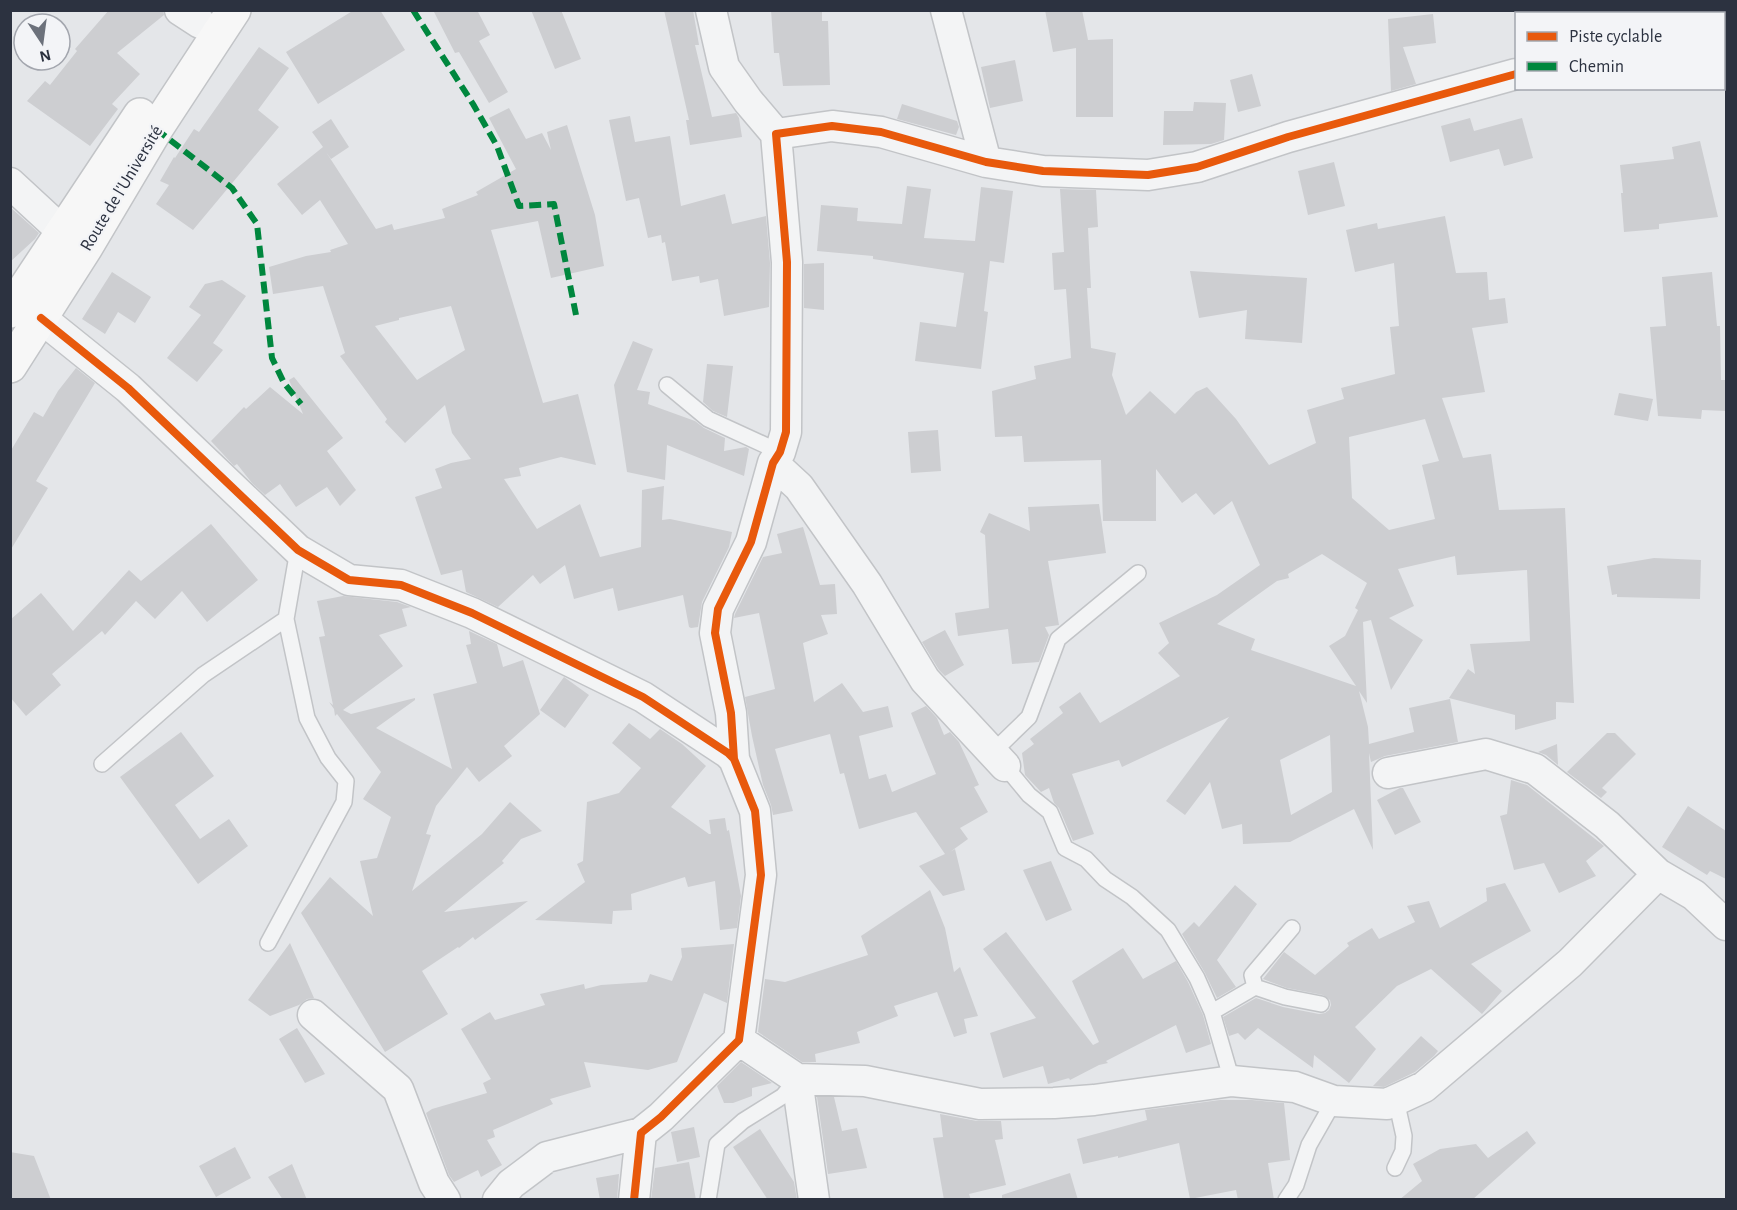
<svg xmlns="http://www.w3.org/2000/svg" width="1737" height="1210" font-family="'Alegreya Sans',sans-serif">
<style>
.building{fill:#cdced1;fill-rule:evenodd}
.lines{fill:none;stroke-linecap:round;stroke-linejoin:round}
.service-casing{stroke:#c2c4c7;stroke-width:18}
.minor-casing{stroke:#c2c4c7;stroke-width:33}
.secondary-casing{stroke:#c2c4c7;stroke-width:36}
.service{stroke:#f3f4f5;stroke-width:15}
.minor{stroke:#f3f4f5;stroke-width:30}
.secondary{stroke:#f7f7f7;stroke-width:33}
.quiet{stroke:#00873e;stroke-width:6;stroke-dasharray:12 6;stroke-linecap:butt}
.cycleway-casing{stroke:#f3f4f7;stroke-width:11}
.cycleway{stroke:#e8590c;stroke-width:8}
.labels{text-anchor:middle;stroke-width:4.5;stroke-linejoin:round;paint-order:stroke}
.street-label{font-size:18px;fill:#2c3240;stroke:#f3f4f7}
</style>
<rect width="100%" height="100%" fill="#e4e6e9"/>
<!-- building -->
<path class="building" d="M109,10H163L164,15L117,53L140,74L112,104L118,109L90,146L27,101L45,81L50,85L77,51L75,49Z
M354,10H380L405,50L318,104L286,52Z
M433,10H477L490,35L479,41L508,92L489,103L459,52L455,53Z
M531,10H561L581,59L555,69Z
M664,10H693L699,45H695L712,117L736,113L739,118L742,137L690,145L686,120H689Z
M771,10H822V21H828L830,85L783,86L779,53H774Z
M1045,10H1082L1088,40L1113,39V117H1076V48L1053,52Z
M1433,14L1436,43L1403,47L1416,84L1391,91L1388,19Z
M259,47L289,68L258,110L279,127L193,230L156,204L169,185L160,181L174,157L175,158L194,129L199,132Z
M1015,60L1023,101L990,108L981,67Z
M1252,74L1261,106L1238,112L1230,80Z
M1194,102L1226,103L1224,140L1211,144L1163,145L1164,111H1193Z
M902,104L957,121L959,127L956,135L897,119Z
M509,108L526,139L542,133L551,150L547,132L567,125L595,215L604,266L551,278L538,221L491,230L543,403L578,394L596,465L561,457L519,468L521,476L504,479L537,529L580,504L600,557L641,547L642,490L664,486L662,520L670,519L732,532L729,547L702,602L698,627L691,628L689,627L683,595L618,611L613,588L574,599L565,565L540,584L533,575L498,607L466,592L462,570L441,575L415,497L442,488L435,469L451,463L471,459L452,433L445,405L405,443L385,422L387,419L340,356L345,353L323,286L273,294L269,267L306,256L331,252L330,250L348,244L320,200L302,215L277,184L323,147L312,132L331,119L349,147L331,159L326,152L376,229L392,224L394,230L445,218L442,209L478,195L476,192L516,169L489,118ZM451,306L465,350L417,380L375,326L399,320V318Z
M630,116L635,142L670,136L681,206L725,194L732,224L766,216L770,263L769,307L724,316L718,279L700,283L699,276L672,281L665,242L662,243L661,235L648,238L639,198L626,201L609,120Z
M1470,118L1474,131L1522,118L1533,158L1504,166L1499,149L1450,162L1441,126Z
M1700,141L1718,217L1659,224V229L1624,232L1621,193H1623L1620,165L1674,159L1672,147Z
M1334,162L1345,206L1308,215L1298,171Z
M907,186L931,189L924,238L975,241L981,187L1013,191L1004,263L990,261L984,311L988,312L981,369L915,361L920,322L956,327L964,273L873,259V256L817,251L821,205L858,208L857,221L902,224Z
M1060,189L1096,190L1098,227L1088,228L1091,288H1087L1091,348L1116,353L1112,375L1126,415L1150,391L1175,414L1196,392L1207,387L1236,419L1269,465L1316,443L1307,410L1344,399L1341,388L1395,374L1390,327L1399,326L1394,263L1355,272L1346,230L1377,223L1378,229L1445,216L1456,273L1487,272L1489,300L1505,298L1508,323L1472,328L1485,392L1442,398L1463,458L1491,454L1499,510L1565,508L1574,703L1556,702V719L1515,730V715L1449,698L1468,669L1475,674L1470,644L1530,641L1527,570L1457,575L1455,556L1398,569L1414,606L1389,618L1423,640L1391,690L1371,620L1363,622L1367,703L1359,691L1368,727L1369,744L1414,732L1409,708L1450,699L1458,742L1385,756L1371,762L1369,753L1373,850L1354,809L1290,842L1243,844L1242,824L1222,829L1210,782L1185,815L1166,801L1229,717L1122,767L1119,760L1072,774L1094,834L1073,841L1059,808L1054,803L1049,788L1041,792L1025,775L1022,753L1034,744L1030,739L1063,713L1059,707L1080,692L1100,723L1180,676L1158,653L1169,643L1159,623L1217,595L1260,565L1232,501L1214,515L1196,493L1182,503L1156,469V521H1103L1101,460L1024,462L1022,436L995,437L992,391L1036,379L1034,366L1071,358L1066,289L1054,290L1052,253L1064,252ZM1425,419L1439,461L1422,465L1435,519L1389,530L1352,498L1349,437ZM1322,554L1367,583L1355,608L1358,610L1345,636L1329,646L1356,686L1251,650L1255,639L1217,624L1277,581L1289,578L1288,574ZM1330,735L1332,792L1291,815L1280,760Z
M10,207L39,233L35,239L10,262Z
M824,263V310L804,308V264Z
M1190,271L1307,278L1302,343L1245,339L1247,310L1199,318Z
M112,272L151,297L135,323L118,312L105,334L82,319Z
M1712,272L1717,326H1720L1721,380H1726V411L1702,410L1701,419L1658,416L1650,327L1666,326L1662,277Z
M222,280L246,296L213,343L223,350L197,382L167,358L201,315L189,307L205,284Z
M633,341L653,349L637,390L650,392L648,404L695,421L704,428L725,438L724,451L746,447L749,449L744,476L667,445L665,480L627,472L614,385Z
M707,364L733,366L727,417L713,411L703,402Z
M76,368L95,383L36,481L48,488L10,551V452L34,412L43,417L58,391Z
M294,377L343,438L327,451L356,490L340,506L327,487L296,507L280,484L265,495L252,483L237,464L234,466L211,441L244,407L246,409L270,387L303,414L289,380Z
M1619,393L1653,399L1648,421L1614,415Z
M938,430L941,471L911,473L908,432Z
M1099,504L1106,553L1048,561L1059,625L1045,627L1049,635L1039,662L1012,664L1008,629L958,636L955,613L989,608L985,535L980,532L989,513L1030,531L1028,507Z
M211,524L258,580L207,622L182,591L155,619L136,601L105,635L102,631L52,674L61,685L26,716L10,697V620L41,593L73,631L129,570L141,581Z
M803,527L820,585L835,584L837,614L821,615L828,634L803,643L814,702L842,683L863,712L888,706L893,727L859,736L869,779L886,774L892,792L936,774L911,713L926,706L937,718L944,735L950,732L959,742L979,785L974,787L988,812L960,828L968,839L950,852L955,849L965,890L943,896L919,866L945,854L916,812L859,829L844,773L840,774L830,734L775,749L793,811L773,815L771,805L763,785L752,736L745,697L775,689L759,613L734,618L735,614L763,557L782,553L777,534Z
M1654,558L1701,560L1700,599L1617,597V594L1612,595L1607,566Z
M343,596L397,602L411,607L402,609L407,626L379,635L403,666L343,710L351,714L415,698V700L376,728L452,769L433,694L477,683L466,645L471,644L469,631L497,644L503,667L523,660L540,714L504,746L512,756L479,782L467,767L436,806L426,834L431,835L412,891L482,834L510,802L542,831L521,839L502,861L504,863L444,912L528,901L475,940L473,937L459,948L458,947L422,971L448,1014L385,1052L301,913L330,877L373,916L360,861L377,858L391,817L363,799L381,772L337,714L335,716L334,709L329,702L333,705L319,637L325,636L317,601Z
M945,630L964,665L945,676L939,670L922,642Z
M564,677L589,695L565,728L540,710Z
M629,723L650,739L660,729L682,744L706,766L671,807L709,834H711L709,820L725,818L727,831L729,830L741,896L737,928L720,930L715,881L688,887L685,877L631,894L632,910L613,911L612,924L535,920L585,882L577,864L583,861L587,802L619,793L641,768L612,743Z
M181,732L214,776L175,805L200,839L229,819L248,846L198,884L120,777Z
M1607,733H1615L1636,754L1602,788L1607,792L1601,798L1567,772Z
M1557,744L1558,765L1546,755L1538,752Z
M1511,780L1527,785L1604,846L1586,861L1596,876L1559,893L1544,863L1514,870L1500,816L1507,814Z
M1400,788H1403L1421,822L1395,835L1377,800Z
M1688,806L1726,831V879L1710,871L1707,875L1662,847Z
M1051,861L1072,910L1046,921L1023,870Z
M1505,883L1531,931L1471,964L1502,991L1482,1014L1431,969L1397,986L1355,1027L1376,1049L1349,1083L1314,1055L1313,1068L1258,1028L1245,1040L1238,1033L1229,1036L1223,1017L1256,998L1283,1007L1319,1014L1325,1013L1329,1010L1331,1005L1330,1000L1323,995L1287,988L1263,979L1284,952L1315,975L1349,946L1347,943L1372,928L1379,939L1415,922L1407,906L1429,901L1440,928L1487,901L1486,888Z
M1235,885L1257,904L1217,960L1236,987L1217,998L1205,973L1182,934L1194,922L1199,927Z
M930,890L945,928L954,972L960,967L978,1016L964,1019L967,1033L954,1037L937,992L894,1006L898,1016L857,1032L860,1043L815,1054L816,1062H802L758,1032L765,979L785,982L868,955L861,936Z
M1006,932L1093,1045L1099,1042L1072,981L1123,948L1143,979L1176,961L1188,982L1203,1015L1211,1044L1186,1053L1176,1025L1106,1061L1108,1063L1099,1065L1070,1080L1068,1076L1069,1078L1048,1084L1043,1066L1003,1078L990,1033L1036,1018L983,949Z
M290,943L314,998L307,999L299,1005L270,1016L248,1000Z
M734,944L727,1003L704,993L677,1062L648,1070L584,1062L591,1087L550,1099L553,1104L493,1130L495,1137L487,1140L502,1165L481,1177L478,1170L454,1182L449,1175L426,1113L432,1109L487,1093L483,1083L491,1079L461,1029L490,1012L495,1020L545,1005L540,994L584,984L585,989L601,985L647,982L650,974L672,981L682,957L681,948Z
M297,1028L325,1074L305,1083L279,1039Z
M1421,1036L1438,1051L1434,1056L1415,1072L1384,1087L1373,1086Z
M741,1062L772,1083L752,1088V1096L733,1103H724L717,1086Z
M817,1097H834L842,1131L857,1128L867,1168L828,1174Z
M1220,1100H1252L1284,1103L1290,1160L1268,1163L1274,1200H1238L1236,1190L1190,1199L1179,1143L1118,1158V1156L1083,1164L1077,1139L1147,1120L1145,1110Z
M940,1114L977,1121H1001L1003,1139L995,1140L1006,1185L969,1194L971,1200H944L933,1138L943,1137Z
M694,1127L700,1157L677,1162L671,1132Z
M760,1129L794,1182L797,1200H768L733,1147Z
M1527,1131L1536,1143L1472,1200H1399L1422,1181L1413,1164L1440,1149L1476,1144L1488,1158Z
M235,1147L251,1178L216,1197L199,1166Z
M10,1152L34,1156L51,1200H10Z
M689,1162L696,1200H651L655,1168Z
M292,1164L307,1200H283L268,1177Z
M1070,1173L1078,1200H1002V1195Z
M619,1174L617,1200H600L596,1178Z"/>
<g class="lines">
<!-- service casing -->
<g class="service-casing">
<path id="service" d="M667,385L708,419L780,452
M992,753L1029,717L1058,639L1138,573
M102,764L203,675L286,619
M1005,766L1029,795L1050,812L1065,848L1086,859L1105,879L1132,897L1168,930L1197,978L1212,1012L1232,1081
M268,943L344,802L346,781L328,758L307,718L286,619L298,550
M1255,987L1252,975L1292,928
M1212,1012L1255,987L1285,997L1321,1004
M1395,1168L1403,1151L1404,1136L1396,1100
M708,1200L717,1144L743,1121L783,1096L796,1080
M1286,1200L1296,1185L1309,1145L1334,1101"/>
</g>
<!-- minor casing -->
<g class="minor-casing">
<path id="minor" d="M180,10L200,23
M711,10L724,67L748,101L776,134
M946,10L986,162
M1719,10L1723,14
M10,183L63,232
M41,318L128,388L298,550L349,580L401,585L472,613L643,697L728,753L734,759L755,811L761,875L739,1040L661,1117L641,1133L634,1200
M773,463L799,487L867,584L925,680L1005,766
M734,759L731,713L715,633L718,609L751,542L773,463L780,452L786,432L787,262L776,134L832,126L881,132L986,162L1043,171L1148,175L1197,167L1288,137L1516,74
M1388,773L1486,754L1535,769L1607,825L1658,874L1694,895L1726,925
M313,1015L398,1089L434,1183L445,1200
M739,1040L797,1079L865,1081L980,1104L1054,1103L1094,1100L1232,1081L1295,1087L1334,1101L1387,1104L1424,1087L1570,963L1658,874
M797,1079L814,1200
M498,1200L511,1184L547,1157L641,1133"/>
</g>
<!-- secondary casing -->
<g class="secondary-casing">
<path id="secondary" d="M10,311L140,115
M10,366L86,247L156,129L234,10"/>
</g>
<!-- service -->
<use href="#service" class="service"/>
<!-- minor -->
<use href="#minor" class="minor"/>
<!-- secondary -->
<use href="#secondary" class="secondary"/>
<!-- quiet -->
<path class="quiet" d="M413,10L473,104L497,146L519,206L554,204L577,320
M156,129L232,188L257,224L272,358L284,383L301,404"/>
<!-- cycleway casing -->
<g class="cycleway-casing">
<path id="cycleway" d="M41,318L128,388L298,550L349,580L401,585L472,613L643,697L728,753L734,759L755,811L761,875L739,1040L661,1117L641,1133L634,1200
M734,759L731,713L715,633L718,609L751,542L773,463L780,452L786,432L787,262L776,134L832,126L881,132L986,162L1043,171L1148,175L1197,167L1288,137L1516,74"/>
</g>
<!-- cycleway -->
<use href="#cycleway" class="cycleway"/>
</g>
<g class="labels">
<!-- street labels -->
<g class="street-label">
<text transform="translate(121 188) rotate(-59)" y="6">Route de l'Université</text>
</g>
</g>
<!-- border -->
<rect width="1737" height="1210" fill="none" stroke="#2c3240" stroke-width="24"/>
<!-- legend -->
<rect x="1515" y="12" width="210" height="78" fill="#f3f4f7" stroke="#a3a6ae" stroke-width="1.5"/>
<rect x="1527" y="32" width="30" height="9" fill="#e8590c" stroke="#a3a6ae" stroke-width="1.5"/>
<text x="1569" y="42" font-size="18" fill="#2c3240">Piste cyclable</text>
<rect x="1527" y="62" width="30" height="9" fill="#00873e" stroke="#a3a6ae" stroke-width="1.5"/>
<text x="1569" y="72" font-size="18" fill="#2c3240">Chemin</text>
<!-- north arrow -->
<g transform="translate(42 42) rotate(167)"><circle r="28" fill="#f3f4f7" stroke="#a3a6ae" stroke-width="1.5"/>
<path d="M0-4.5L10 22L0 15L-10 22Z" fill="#6c717b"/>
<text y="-9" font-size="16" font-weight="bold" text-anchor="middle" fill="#2c3240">N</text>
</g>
</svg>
